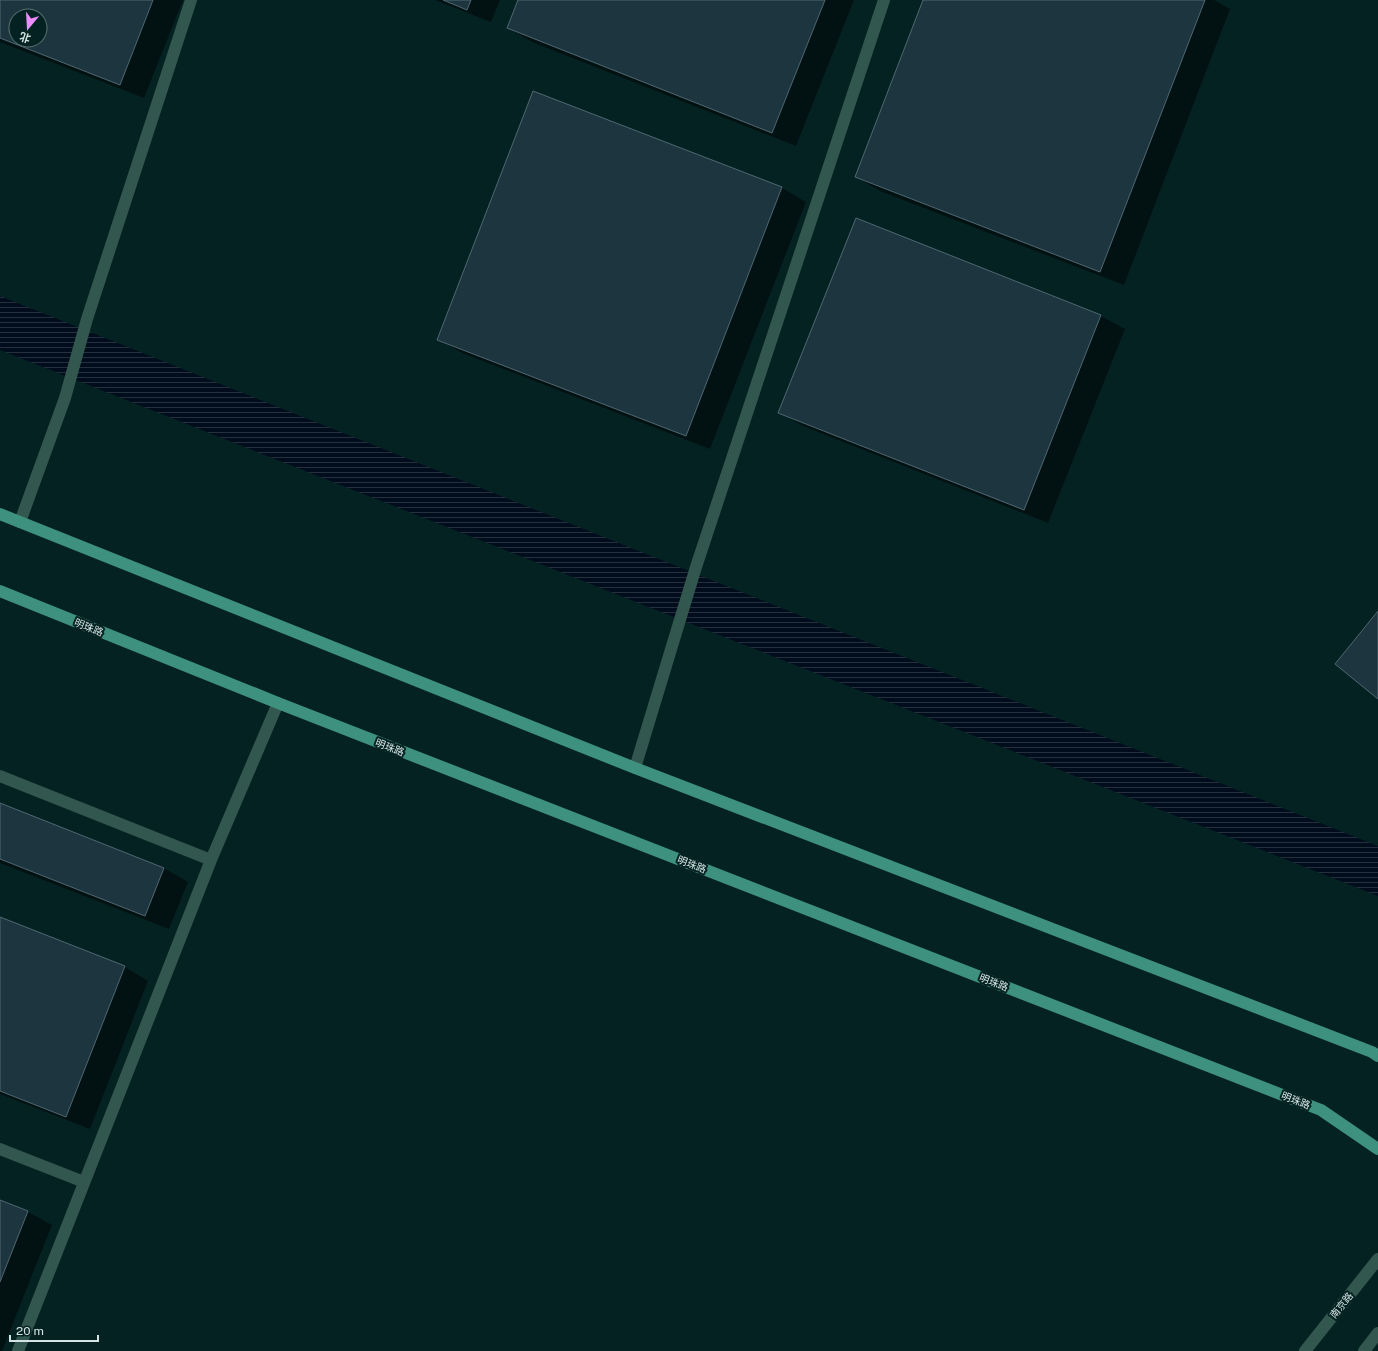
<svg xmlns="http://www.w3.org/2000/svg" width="1378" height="1351" font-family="'Public Sans','Noto Sans SC',sans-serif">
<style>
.water{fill:url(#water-rules)}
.shadow{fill:#0007;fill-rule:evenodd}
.building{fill:#1d353e;stroke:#4f6872;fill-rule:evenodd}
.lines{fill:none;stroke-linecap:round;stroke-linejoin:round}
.service{stroke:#32574e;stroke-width:12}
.tertiary{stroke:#32574e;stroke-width:12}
.primary{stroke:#3f917f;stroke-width:12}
.labels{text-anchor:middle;stroke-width:4;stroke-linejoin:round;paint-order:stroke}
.street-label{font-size:10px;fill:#d4e4e4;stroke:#052223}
</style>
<defs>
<pattern id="water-rules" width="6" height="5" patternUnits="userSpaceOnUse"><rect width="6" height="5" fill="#010d1c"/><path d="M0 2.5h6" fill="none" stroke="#25303d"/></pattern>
</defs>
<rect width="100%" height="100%" fill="#052223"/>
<!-- water -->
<path class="water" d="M0,296L1378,846V896L0,350Z"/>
<!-- shadow -->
<path class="shadow" d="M0,0H183L144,98L0,42ZM16,16H40V40H16Z
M435,0H500L491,22Z
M519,0H854L796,146L532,42L508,28Z
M925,0H1214L1230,9L1124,285L880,191L856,177Z
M534,92L782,188L806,202L710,449L462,353L438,339Z
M856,219L1101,316L1125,329L1048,523L803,426L780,413Z
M0,804L164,868L188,882L169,929L0,863Z
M0,918L125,967L148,981L90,1129L0,1094Z
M0,1201L28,1212L52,1225L2,1351H0Z"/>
<!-- building -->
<path class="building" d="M0,0H153L120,85L0,38ZM16,16H40V40H16Z
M443,0H471L467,10Z
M518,0H825L772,133L507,28Z
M923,0H1205L1100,272L855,177Z
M533,91L782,187L686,436L437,340Z
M856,218L1101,315L1024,510L778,413Z
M1378,611V699L1335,664Z
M0,803L164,868L145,916L0,859Z
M0,917L125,966L66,1117L0,1091Z
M0,1200L28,1211L0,1282Z"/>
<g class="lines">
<!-- service -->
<path class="service" d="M20,522L65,398L87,319L191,0
M635,768L696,567L884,0
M0,776L211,860
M0,1149L84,1182
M18,1351L211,860L278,703"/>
<!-- tertiary -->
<path class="tertiary" d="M1305,1351L1378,1259
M1364,1351L1378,1333"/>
<!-- primary -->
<path class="primary" d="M0,514L635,768L1372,1052L1378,1056
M0,591L278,703L1321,1110L1378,1149"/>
</g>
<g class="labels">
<!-- street labels -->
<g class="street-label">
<text transform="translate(89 627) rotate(22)" y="4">明珠路</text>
<text transform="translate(390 747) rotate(21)" y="4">明珠路</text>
<text transform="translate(692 864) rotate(21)" y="4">明珠路</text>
<text transform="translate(994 982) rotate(21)" y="4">明珠路</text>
<text transform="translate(1296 1100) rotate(21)" y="4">明珠路</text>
<text transform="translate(1341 1305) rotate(-51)" y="4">南京路</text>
</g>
</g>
<!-- north arrow -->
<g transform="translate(28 28) rotate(198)"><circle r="19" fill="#052223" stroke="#587070"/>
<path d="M0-3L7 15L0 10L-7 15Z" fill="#eb8dfc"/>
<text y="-6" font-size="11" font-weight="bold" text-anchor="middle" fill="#d4e4e4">北</text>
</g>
<!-- scale -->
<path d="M10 1335v6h88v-6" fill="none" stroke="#d4e4e4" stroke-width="2"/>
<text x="16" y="1335" font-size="12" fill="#d4e4e4" stroke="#052223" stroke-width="3" paint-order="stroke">20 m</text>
</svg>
